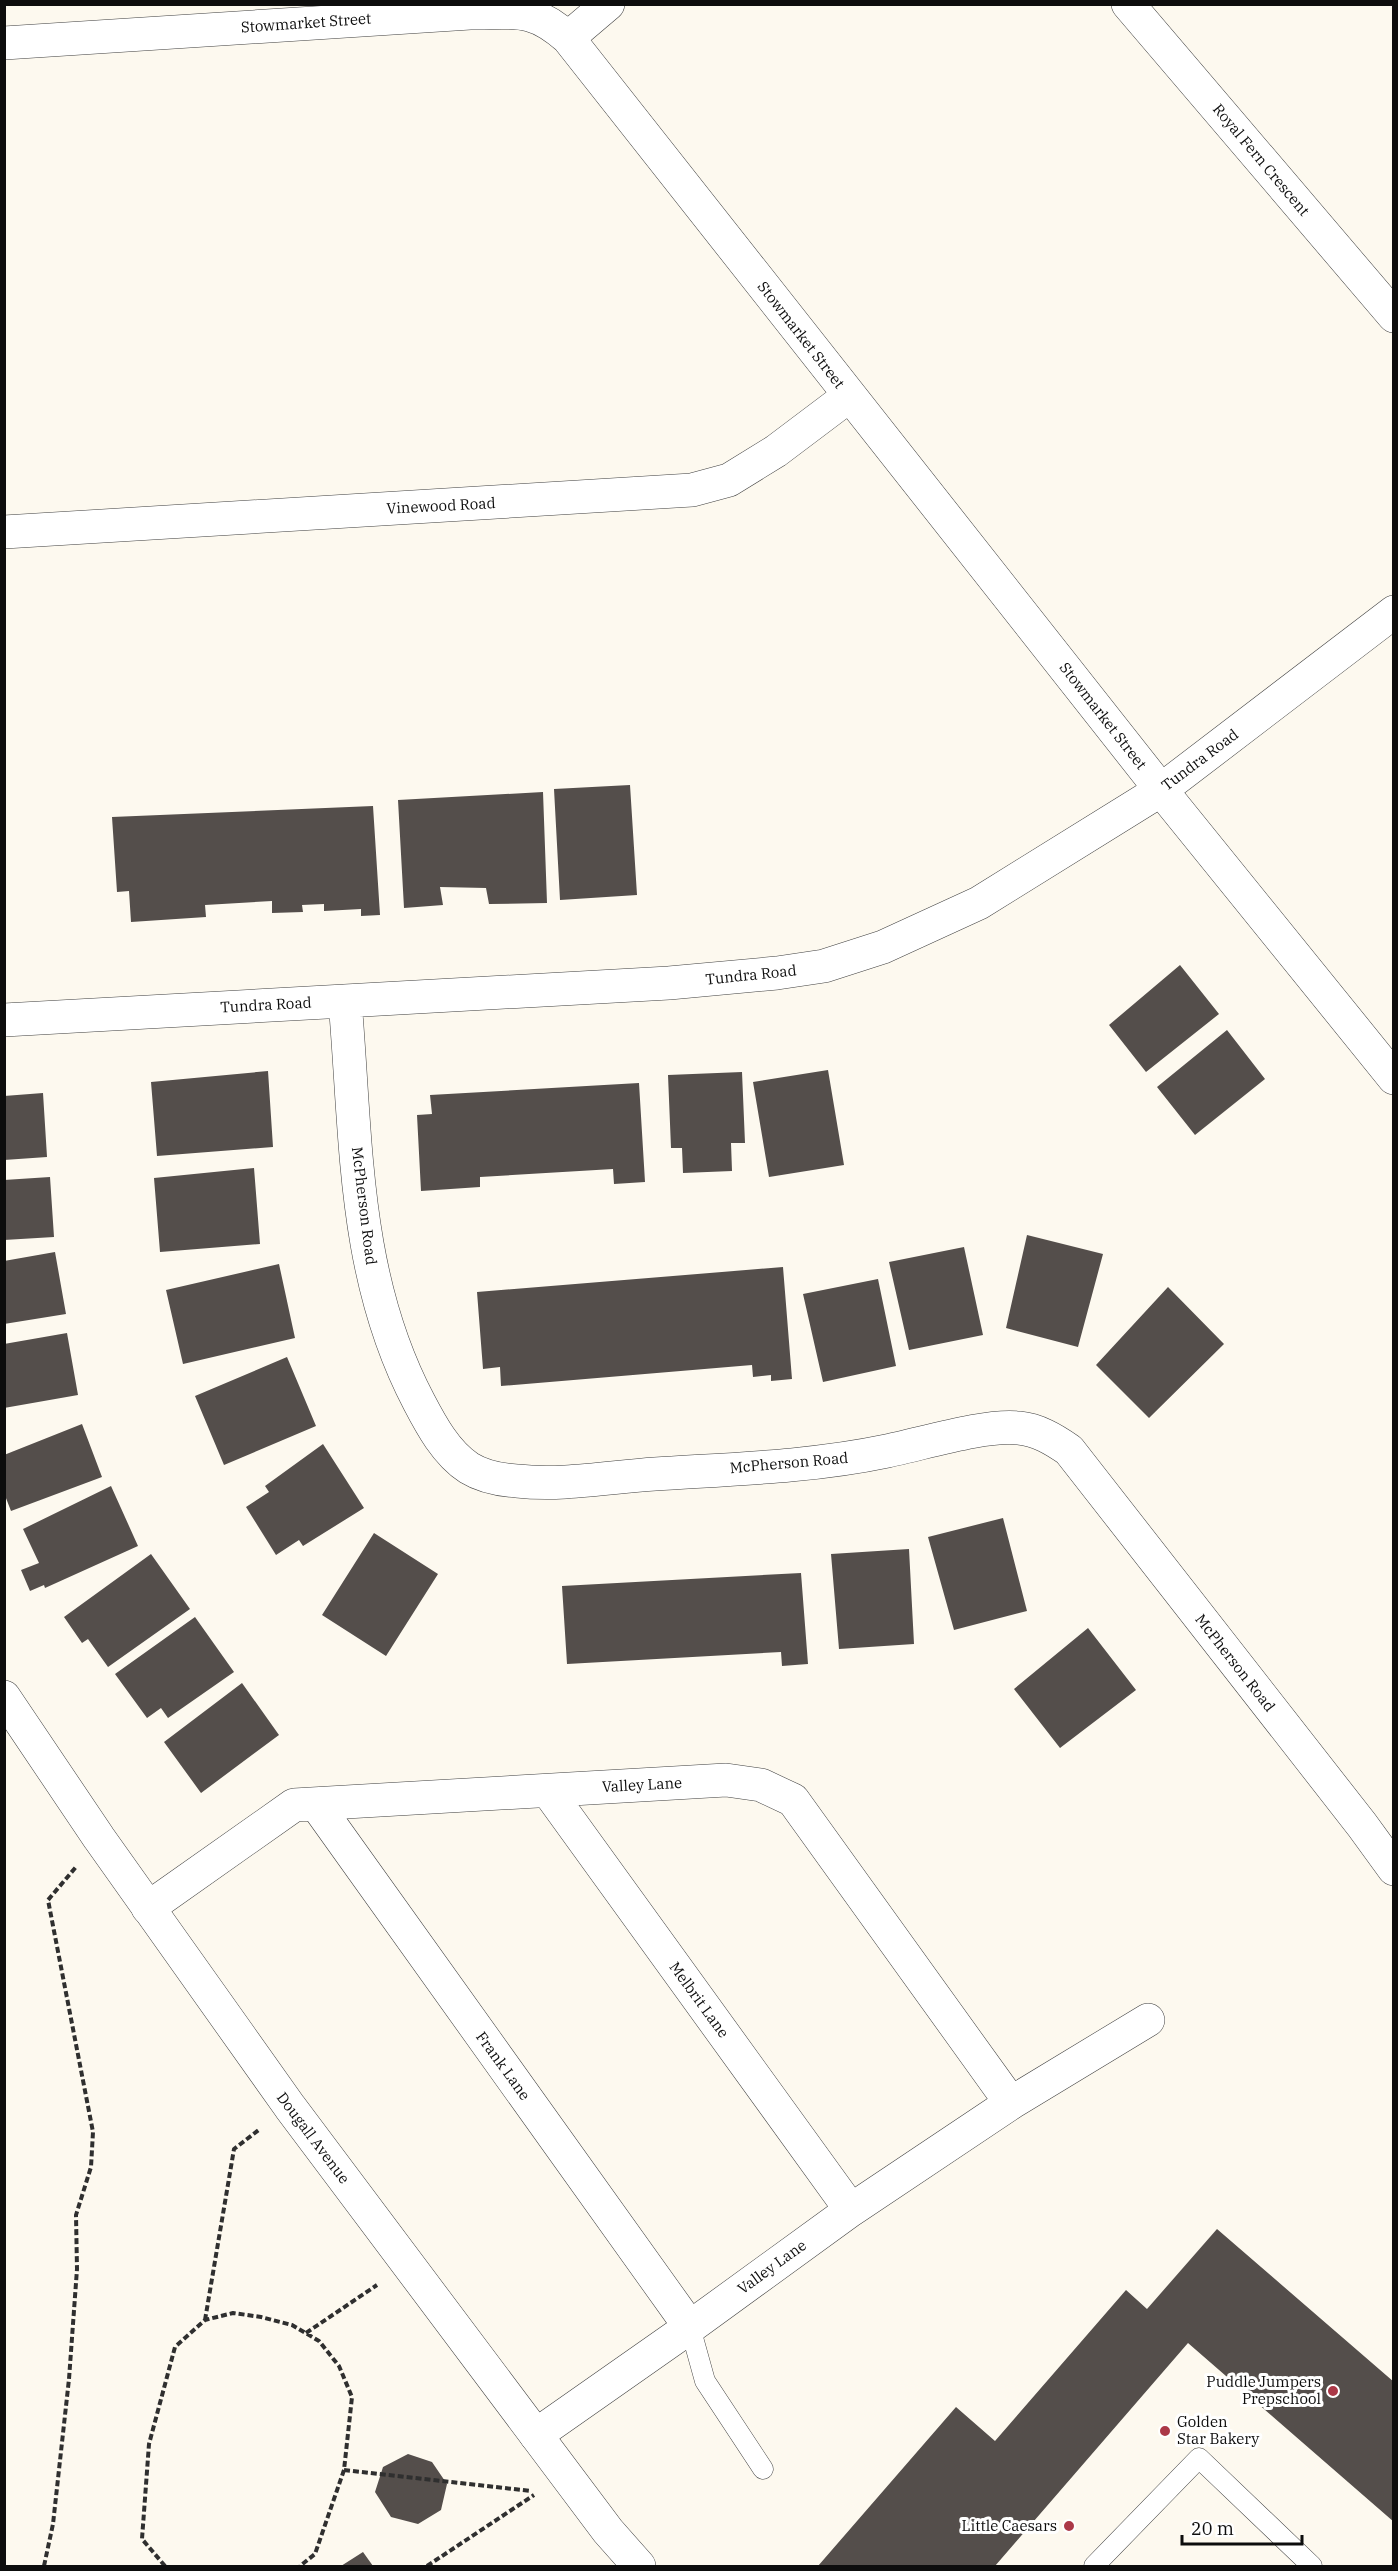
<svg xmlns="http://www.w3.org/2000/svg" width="1398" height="2571" font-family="'IBM Plex Serif',serif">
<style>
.building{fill:#544e4b}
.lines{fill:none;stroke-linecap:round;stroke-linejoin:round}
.service-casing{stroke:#404040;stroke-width:21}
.minor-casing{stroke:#404040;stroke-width:34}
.tertiary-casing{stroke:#404040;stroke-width:34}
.path{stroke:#2f2f2f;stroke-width:4;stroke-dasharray:6 3;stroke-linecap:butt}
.service{stroke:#fff;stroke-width:20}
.minor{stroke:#fff;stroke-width:33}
.tertiary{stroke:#fff;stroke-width:33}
.poi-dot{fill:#ab3847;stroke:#fff;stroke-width:2}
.labels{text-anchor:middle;stroke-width:6;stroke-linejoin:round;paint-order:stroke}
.street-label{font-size:15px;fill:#0d0d0d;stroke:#fff}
.poi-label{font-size:15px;fill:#0d0d0d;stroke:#fff;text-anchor:end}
</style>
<rect width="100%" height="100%" fill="#fdf9ef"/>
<!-- building -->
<path class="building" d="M630,785L637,895L560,900L554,789Z
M543,792L547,903L489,904L486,888L440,887L443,905L404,908L398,800Z
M373,806L380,915L361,916V909L324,911V904L302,905L303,912L272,913V901L205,905L206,917L131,922L129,891L117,892L112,817Z
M1180,965L1219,1014L1146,1072L1109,1025Z
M1227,1030L1265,1079L1195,1135L1157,1087Z
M828,1070L844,1165L769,1177L753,1082Z
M268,1071L273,1147L157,1156L151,1082Z
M742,1072L745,1143H731L732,1171L683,1173L682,1148H671L668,1075Z
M639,1083L645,1182L614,1184L613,1169L480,1177V1187L421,1191L417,1115L432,1114L430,1095Z
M43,1093L47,1157L4,1160V1096Z
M254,1168L260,1244L160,1252L154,1178Z
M50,1177L54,1237L4,1240V1180Z
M1027,1235L1103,1254L1078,1347L1006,1328Z
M964,1247L983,1335L909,1350L889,1262Z
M55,1252L66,1314L4,1324V1261Z
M279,1264L295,1338L183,1364L166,1290Z
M783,1267L792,1379L771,1381V1375L753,1377L752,1365L501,1386L500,1367L483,1369L477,1292Z
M878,1279L896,1366L823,1382L803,1294Z
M1168,1287L1224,1344L1149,1418L1096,1365Z
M67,1333L78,1395L4,1408V1344Z
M287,1357L316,1426L224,1465L195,1396Z
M82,1424L102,1477L11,1511L4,1493V1455Z
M323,1444L364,1508L303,1546L299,1540L276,1555L246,1507L269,1492L265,1486Z
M111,1486L138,1546L45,1588L44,1585L30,1591L21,1570L39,1563L23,1529Z
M1003,1518L1027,1611L954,1630L928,1537Z
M374,1533L438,1574L386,1656L322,1615Z
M909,1549L914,1644L839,1649L831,1554Z
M151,1554L190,1609L108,1667L88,1639L82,1643L64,1617Z
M801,1573L808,1664L782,1666L781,1652L567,1664L562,1586Z
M195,1617L234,1672L168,1718L161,1708L147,1718L115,1674Z
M1088,1628L1136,1690L1060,1748L1014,1689Z
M242,1683L279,1735L201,1793L164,1742Z
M1217,2229L1394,2382V2522L1188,2343L995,2566H818L956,2407L995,2441L1126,2290L1147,2309Z
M408,2454L432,2462L447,2484L441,2510L418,2524L391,2517L375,2492L383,2467Z
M363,2552L373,2566H341Z"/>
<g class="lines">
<!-- service casing -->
<g class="service-casing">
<path id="service" d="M690,2327L705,2381L763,2469
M1094,2566L1199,2458L1312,2566"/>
</g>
<!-- minor casing -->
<g class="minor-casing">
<path id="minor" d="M1128,4L1394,316
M568,38L608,4
M4,43L470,13C516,13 532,6 568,38L1161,790L1394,1078
M4,532L692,490L729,480L776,451L849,396
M345,1001C357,1140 352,1275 419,1402C431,1425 446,1453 469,1468C482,1476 501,1480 517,1481C562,1486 610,1477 655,1474C733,1469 811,1467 887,1451C922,1444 985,1424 1019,1428C1038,1430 1053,1439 1069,1450L1362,1825L1394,1869
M4,1020L669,983L777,973L824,966L883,947L979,903L1161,790L1394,612
M548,1791L851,2210
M316,1804L690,2327
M148,1908L294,1805L726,1780L761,1785L793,1800L1011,2103
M536,2435L690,2327L851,2210L1011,2103L1148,2020"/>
</g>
<!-- tertiary casing -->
<g class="tertiary-casing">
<path id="tertiary" d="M4,1697L99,1838L290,2107L608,2531L639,2566"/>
</g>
<!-- path -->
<path class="path" d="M205,2320L234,2149L260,2129
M306,2333L377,2285
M344,2470L531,2491
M44,2566L53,2524L69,2379L77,2269L76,2215L91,2167L93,2132L48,1900L76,1867
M165,2566L142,2539L149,2444L175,2347L205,2320L233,2313L261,2317L292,2325L319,2341L339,2366L352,2397L344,2470L315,2554L300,2566
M427,2566L534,2495"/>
<!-- service -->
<use href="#service" class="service"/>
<!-- minor -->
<use href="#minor" class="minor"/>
<!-- tertiary -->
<use href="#tertiary" class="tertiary"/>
</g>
<!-- markers -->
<g class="poi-dot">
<circle cx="1333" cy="2391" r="6"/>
<circle cx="1165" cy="2431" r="6"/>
<circle cx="1069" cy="2526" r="6"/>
</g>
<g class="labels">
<!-- street labels -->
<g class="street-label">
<text transform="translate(306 23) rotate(-4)" y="5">Stowmarket Street</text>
<text transform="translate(1261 160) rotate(50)" y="5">Royal Fern Crescent</text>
<text transform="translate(801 335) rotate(52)" y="5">Stowmarket Street</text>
<text transform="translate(441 506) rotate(-3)" y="5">Vinewood Road</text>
<text transform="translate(1103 716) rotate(52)" y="5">Stowmarket Street</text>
<text transform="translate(1200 760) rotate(-37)" y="5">Tundra Road</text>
<text transform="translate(751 975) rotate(-6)" y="5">Tundra Road</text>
<text transform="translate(266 1005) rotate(-3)" y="5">Tundra Road</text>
<text transform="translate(364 1206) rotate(83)" y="5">McPherson Road</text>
<text transform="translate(789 1463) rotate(-5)" y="5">McPherson Road</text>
<text transform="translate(1235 1663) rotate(52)" y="5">McPherson Road</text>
<text transform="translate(642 1785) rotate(-3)" y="5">Valley Lane</text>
<text transform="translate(699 2000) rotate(54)" y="5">Melbrit Lane</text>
<text transform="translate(503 2066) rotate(54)" y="5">Frank Lane</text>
<text transform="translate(313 2138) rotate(53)" y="5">Dougall Avenue</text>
<text transform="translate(772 2267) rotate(-36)" y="5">Valley Lane</text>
</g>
<!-- poi labels -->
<g class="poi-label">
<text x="1321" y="2387">Puddle Jumpers<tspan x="1321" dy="17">Prepschool</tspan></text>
<text x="1177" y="2427" text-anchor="start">Golden<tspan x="1177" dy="17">Star Bakery</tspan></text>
<text x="1057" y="2531">Little Caesars</text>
</g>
</g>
<!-- border -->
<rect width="1398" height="2571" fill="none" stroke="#0d0d0d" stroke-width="12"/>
<!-- scale -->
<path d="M1182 2535v9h120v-9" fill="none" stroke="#0d0d0d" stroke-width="3"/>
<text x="1191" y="2535" font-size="18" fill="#0d0d0d" stroke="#ffffff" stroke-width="4.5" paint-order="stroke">20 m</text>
</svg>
